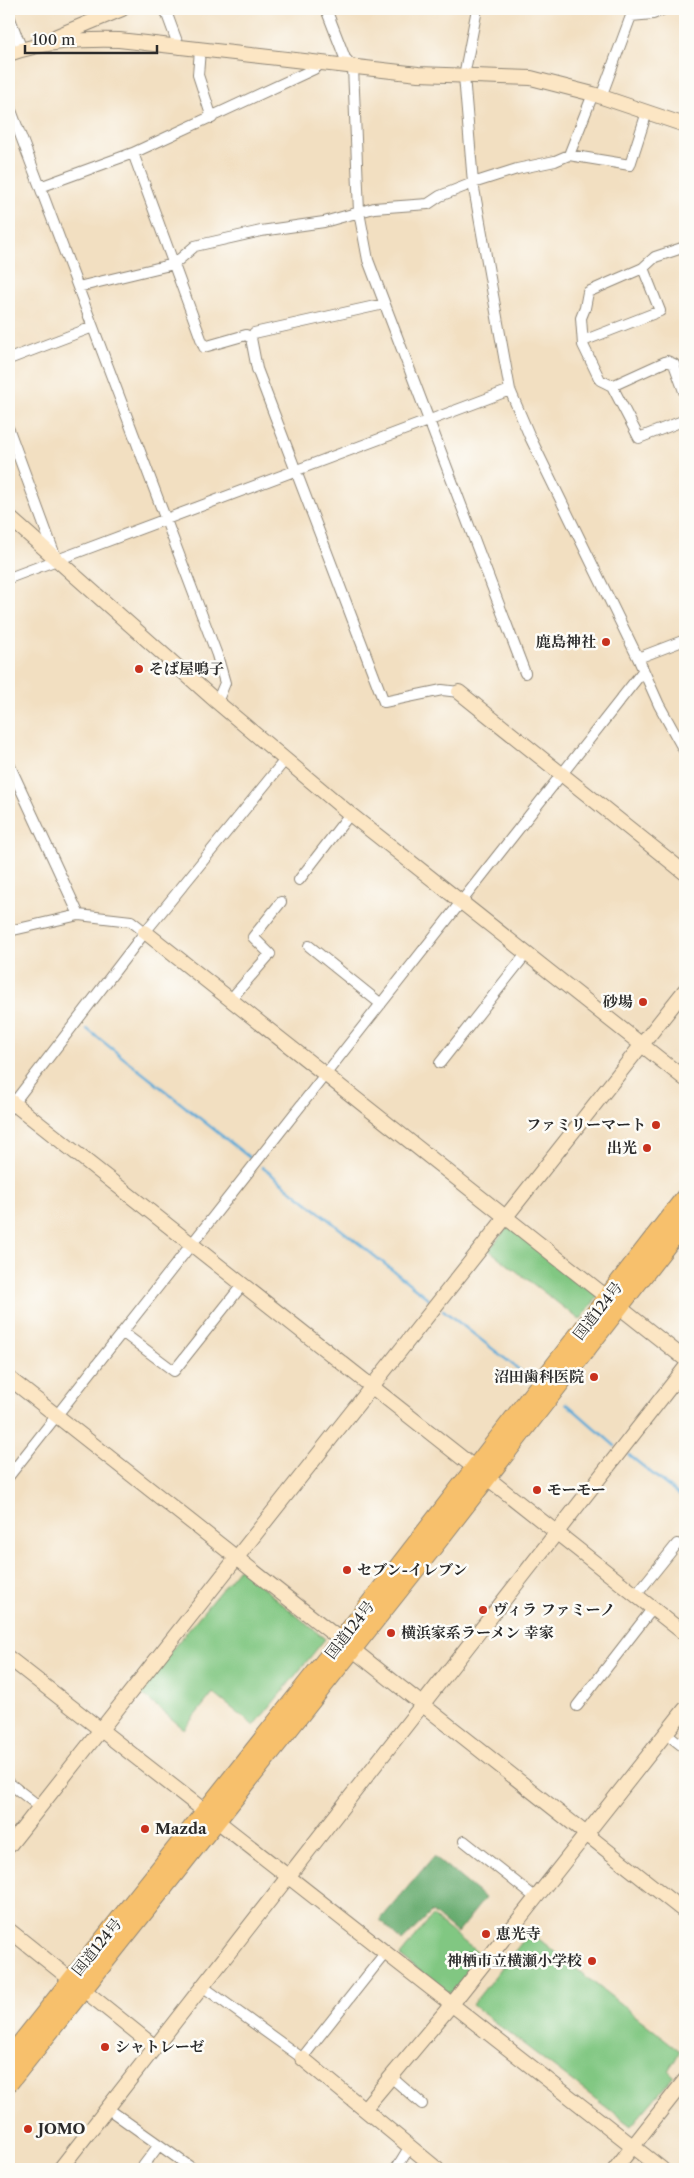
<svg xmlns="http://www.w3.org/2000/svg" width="694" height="2178" font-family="'Libre Caslon Text','Noto Serif JP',serif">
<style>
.green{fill:#81c782;stroke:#567956}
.forest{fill:#68ac70;stroke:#4a6c4e}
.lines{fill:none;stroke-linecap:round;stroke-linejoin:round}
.stream{stroke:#5faad7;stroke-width:2.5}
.street-casing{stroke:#8e8576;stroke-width:12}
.secondary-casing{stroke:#8e8576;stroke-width:16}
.highway-casing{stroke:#8e8576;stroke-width:21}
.street{stroke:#fff;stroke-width:10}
.secondary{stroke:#fce6c4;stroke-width:14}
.highway{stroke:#f7c06c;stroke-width:19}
.poi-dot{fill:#c8321e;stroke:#fdfcf7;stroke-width:2}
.labels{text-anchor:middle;stroke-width:5;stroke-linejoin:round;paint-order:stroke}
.poi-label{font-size:15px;font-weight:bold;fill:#2b2b2b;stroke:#fdfcf7;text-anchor:start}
.street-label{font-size:15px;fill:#2b2b2b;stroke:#fdfcf7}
</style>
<rect width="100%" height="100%" fill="#fdfcf7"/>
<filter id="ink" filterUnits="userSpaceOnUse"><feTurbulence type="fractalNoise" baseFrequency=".02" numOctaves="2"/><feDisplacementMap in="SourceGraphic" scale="10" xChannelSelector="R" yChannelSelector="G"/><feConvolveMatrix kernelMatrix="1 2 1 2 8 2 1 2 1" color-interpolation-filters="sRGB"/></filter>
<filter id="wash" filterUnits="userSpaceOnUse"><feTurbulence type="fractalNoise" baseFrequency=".0096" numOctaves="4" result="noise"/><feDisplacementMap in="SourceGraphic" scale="20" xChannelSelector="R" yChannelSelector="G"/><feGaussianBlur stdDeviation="1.12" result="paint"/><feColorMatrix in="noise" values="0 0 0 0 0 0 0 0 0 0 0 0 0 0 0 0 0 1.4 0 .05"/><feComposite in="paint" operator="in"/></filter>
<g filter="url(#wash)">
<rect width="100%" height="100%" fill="#f2dfc1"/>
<!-- green -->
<path class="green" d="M508,1226L599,1295L580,1320L489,1250Z
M239,1568L325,1639L254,1726L213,1693L184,1729L138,1691Z
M432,1916L483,1957L454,1994H450L400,1956Z
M530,1932L680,2051L669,2071L674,2076L631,2126L472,2005Z"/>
<!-- forest -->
<path class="forest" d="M434,1856L485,1898L457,1933L432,1912L402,1941L380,1920Z"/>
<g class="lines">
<!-- stream -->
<path class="stream" d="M87,1029L250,1158
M262,1167L429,1299
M443,1310L531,1379
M566,1403L615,1446
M629,1455L685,1500"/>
</g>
</g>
<g filter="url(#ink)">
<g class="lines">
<!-- street casing -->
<g class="street-casing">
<path id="street" d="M165,9L179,47
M326,9L345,58L353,67L359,212L368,260L525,673
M477,9L464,76L473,183L510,390L530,437L638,658L659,705L685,752
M9,16L22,50
M200,50L198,75L212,118
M601,97L631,16L653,14L664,9
M9,105L217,655L225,683L217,702
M133,153L204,347L246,335L251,338
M569,155L630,165L647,112
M40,187L133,153L314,69L321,64
M685,247L655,257L643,268L588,292L585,308L581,318L583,345L600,380L612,386L639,438L685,420
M78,287L174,264L195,246L261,231L324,222L374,208L428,204L440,196L473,183L517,169L555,161L569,155L593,94
M384,304L254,333L251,338L257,369L384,702L442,690L459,692
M583,341L660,311L643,268
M9,359L93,327
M612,386L667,361L674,364L685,394
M9,430L56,558
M9,578L510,390
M638,658L685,640
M9,764L79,915
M299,880L350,814
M9,931L79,915L131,921L145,932
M309,946L381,1004
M230,1000L270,954L253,937L281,902
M440,1063L526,954
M9,1109L145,932L285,760
M122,1332L174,1371L243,1284
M9,1476L643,671
M636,1595L677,1544
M577,1706L653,1608
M666,1733L685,1748
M9,1783L40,1807
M464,1841L536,1898
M202,1986L302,2058L386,1952
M391,2077L422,2104
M107,2108L193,2169
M141,2169L159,2145
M396,2169L410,2146"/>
</g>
<!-- secondary casing -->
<g class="secondary-casing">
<path id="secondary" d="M54,39L57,36L122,9
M9,54C45,41 81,39 119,40L418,74L531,78L593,94L685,125
M9,517L217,702L350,814L685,1079
M459,692L685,873
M145,932L685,1359
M9,1100L685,1634
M9,1378L685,1912
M9,1658L662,2169
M9,1846L685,990
M9,1930L155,2047
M302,2058L437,2169
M365,2108L452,2004L685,1709
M60,2169L685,1368
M615,2169L685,2080"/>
</g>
<!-- highway casing -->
<g class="highway-casing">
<path id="highway" d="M9,2059L342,1640L685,1198
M9,2082L435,1544L685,1221"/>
</g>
<!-- street -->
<use href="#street" class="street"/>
<!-- secondary -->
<use href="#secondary" class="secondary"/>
<!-- highway -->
<use href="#highway" class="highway"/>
</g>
</g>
<!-- markers -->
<g class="poi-dot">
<circle cx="606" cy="642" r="5"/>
<circle cx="139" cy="669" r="5"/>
<circle cx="643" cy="1002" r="5"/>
<circle cx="656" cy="1125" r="5"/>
<circle cx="647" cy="1148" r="5"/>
<circle cx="594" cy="1377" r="5"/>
<circle cx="537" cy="1490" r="5"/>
<circle cx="347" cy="1570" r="5"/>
<circle cx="483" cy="1610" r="5"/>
<circle cx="391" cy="1633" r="5"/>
<circle cx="145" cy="1829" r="5"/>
<circle cx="486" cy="1934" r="5"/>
<circle cx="592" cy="1961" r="5"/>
<circle cx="105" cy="2047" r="5"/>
<circle cx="28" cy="2129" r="5"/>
</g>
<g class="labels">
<!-- poi labels -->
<g class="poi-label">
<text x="596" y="647" text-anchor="end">鹿島神社</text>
<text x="149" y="674">そば屋鳴子</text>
<text x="633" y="1007" text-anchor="end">砂場</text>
<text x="646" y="1130" text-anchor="end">ファミリーマート</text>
<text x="637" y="1153" text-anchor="end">出光</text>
<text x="584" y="1382" text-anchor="end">沼田歯科医院</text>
<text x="547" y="1495">モーモー</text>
<text x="357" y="1575">セブン-イレブン</text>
<text x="493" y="1615">ヴィラ ファミーノ</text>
<text x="401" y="1638">横浜家系ラーメン 幸家</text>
<text x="155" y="1834">Mazda</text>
<text x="496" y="1939">恵光寺</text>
<text x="582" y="1966" text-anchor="end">神栖市立横瀬小学校</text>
<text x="115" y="2052">シャトレーゼ</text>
<text x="38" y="2134">JOMO</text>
</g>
<!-- street labels -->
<g class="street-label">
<text transform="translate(598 1311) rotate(-52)" y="5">国道124号</text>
<text transform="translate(350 1630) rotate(-52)" y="5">国道124号</text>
<text transform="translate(97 1947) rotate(-51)" y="5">国道124号</text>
</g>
</g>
<!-- margin -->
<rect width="694" height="2178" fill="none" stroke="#fdfcf7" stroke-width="30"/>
<!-- scale -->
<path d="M25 45v8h132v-8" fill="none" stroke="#2b2b2b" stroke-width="2.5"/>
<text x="32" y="45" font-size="15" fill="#2b2b2b" stroke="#fdfcf7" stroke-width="4" paint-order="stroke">100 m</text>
</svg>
